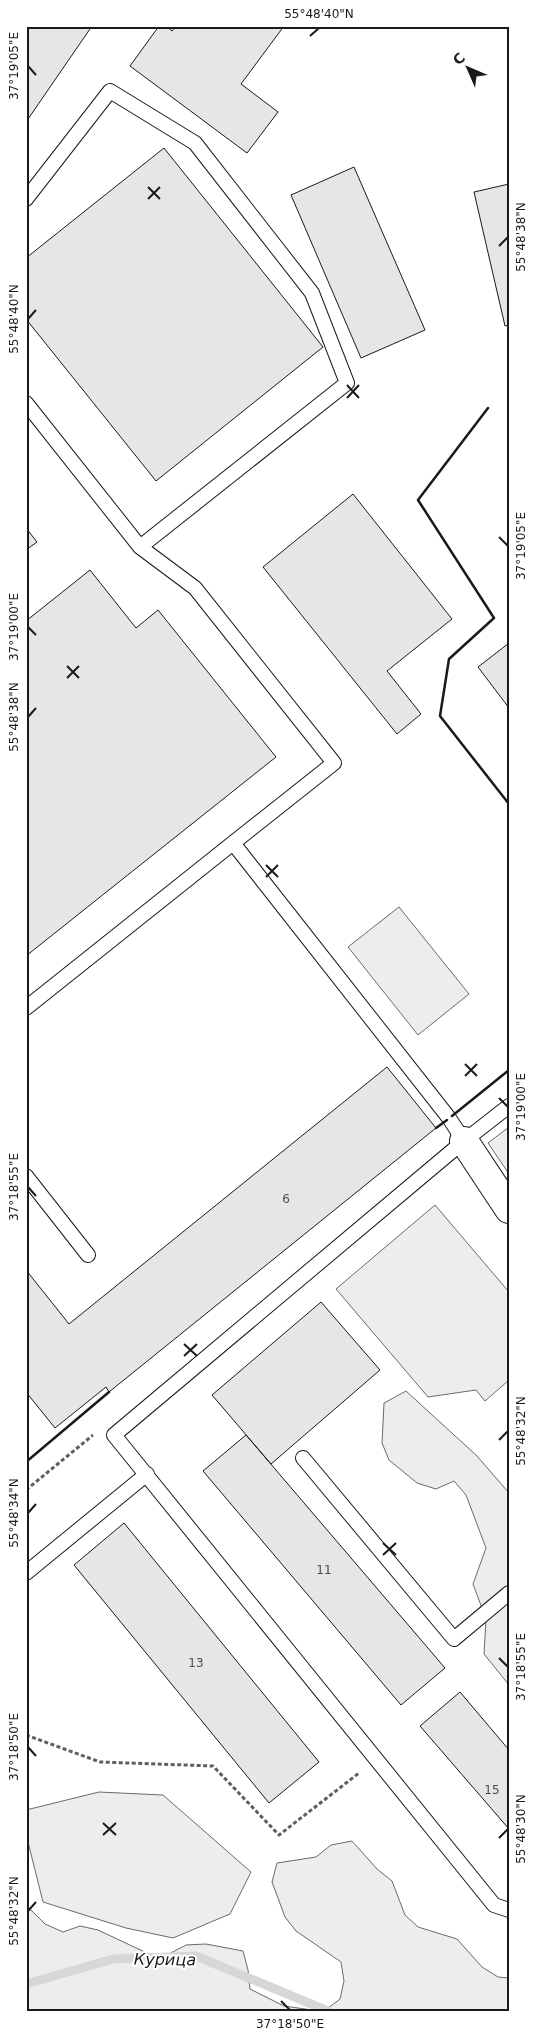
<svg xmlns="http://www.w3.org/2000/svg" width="535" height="2037" font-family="'DejaVu Sans',sans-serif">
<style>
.built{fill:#ededed;stroke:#6a6a6a}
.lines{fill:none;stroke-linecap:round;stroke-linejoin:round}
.stream{stroke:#d7d7d7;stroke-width:9}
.building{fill:#e6e6e6;stroke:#1a1a1a}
.lane-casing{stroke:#1a1a1a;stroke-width:16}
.street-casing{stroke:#1a1a1a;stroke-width:30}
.path{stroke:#5f5f5f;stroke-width:3;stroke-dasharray:4 2.5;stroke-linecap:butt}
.lane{stroke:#fff;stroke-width:14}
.street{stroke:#fff;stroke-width:28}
.wall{stroke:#1a1a1a;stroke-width:2.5}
.ticks{fill:none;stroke:#1a1a1a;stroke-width:2}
.labels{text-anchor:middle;stroke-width:4;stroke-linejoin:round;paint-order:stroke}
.number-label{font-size:12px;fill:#4d4d4d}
.water-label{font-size:16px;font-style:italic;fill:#1a1a1a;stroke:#fff}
.neatline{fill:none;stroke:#1a1a1a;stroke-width:2}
.ticks-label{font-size:12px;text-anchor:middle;fill:#1a1a1a}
</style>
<rect width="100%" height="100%" fill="#fff"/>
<!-- built -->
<path class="built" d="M399,907L469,994L418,1035L348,947Z
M509,1127V1174L488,1143Z
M435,1205L509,1292V1380L485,1401L476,1390L428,1397L336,1289Z
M406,1391L477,1456L509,1493V1685L484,1654L486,1619L473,1584L486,1548L466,1495L454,1481L436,1489L417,1483L389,1460L382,1443L384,1403Z
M99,1792L163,1795L251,1872L230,1914L173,1938L126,1928L43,1902L26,1834V1810Z
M352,1841L377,1869L392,1881L405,1915L418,1927L457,1939L482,1967L498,1977L509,1978V2011H324L340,1999L344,1981L341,1962L296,1931L285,1917L272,1882L277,1863L316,1857L331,1845Z
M26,1908L31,1910L45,1924L63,1932L80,1926L98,1930L149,1954H169L186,1945L206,1944L243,1951L248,1970L250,1989L284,2006L319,2011H26Z"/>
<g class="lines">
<!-- stream -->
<path class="stream" d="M26,1984L113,1959L196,1956L328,2011"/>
</g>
<!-- building -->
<path class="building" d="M26,26H92L26,122Z
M159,26H166L172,31L176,26H284L241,84L278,112L247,153L130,66Z
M164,148L323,347L156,481L26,319V258Z
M354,167L425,330L361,358L291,195Z
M509,184V325L505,326L474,192Z
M353,494L452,619L387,671L421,714L397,734L263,567Z
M26,528L37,542L26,550Z
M90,570L136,628L158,610L276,757L26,956V621Z
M509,643V708L478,667Z
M387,1067L436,1128L109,1392L106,1387L55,1428L26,1392V1270L69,1324Z
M321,1302L380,1370L271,1464L212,1395Z
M246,1435L445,1668L401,1705L203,1471Z
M124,1523L319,1762L269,1803L74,1565Z
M460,1692L509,1750V1829L420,1726Z"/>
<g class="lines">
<!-- lane casing -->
<g class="lane-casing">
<path id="lane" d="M26,199L110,91L195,143L312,293L347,383L140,547
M26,403L140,547L195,588L334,763L233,843L449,1118L464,1141
M26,1008L233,843
M509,1106L464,1141L114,1435L494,1905L509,1910
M26,1176L88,1255
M303,1458L454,1639L509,1593
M26,1573L147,1474"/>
</g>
<!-- street casing -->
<g class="street-casing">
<path id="street" d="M464,1141L509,1209"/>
</g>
<!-- path -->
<path class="path" d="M26,1490L93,1435
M26,1735L100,1762L213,1766L279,1835L359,1773"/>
<!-- lane -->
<use href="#lane" class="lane"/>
<!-- street -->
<use href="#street" class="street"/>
<!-- wall -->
<path class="wall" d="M488,408L418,500L494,618L449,659L440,716L509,804
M452,1116L509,1070
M436,1128L447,1120
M26,1462L109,1392"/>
</g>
<!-- ticks -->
<path class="ticks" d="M310,36L319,28M28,66L36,75M148,187L160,199M148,199L160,187M499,246L508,237M28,319L36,310M347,385L359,398M347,398L359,385M499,537L508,546M28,627L36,635M67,666L79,678M67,678L79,666M28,717L36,708M266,865L278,877M266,877L278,865M465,1064L477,1076M465,1076L477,1064M499,1098L508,1107M28,1187L36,1196M184,1344L197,1356M184,1356L197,1344M499,1440L508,1431M28,1513L36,1504M383,1543L396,1555M383,1555L396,1543M499,1658L508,1667M28,1747L36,1756M103,1823L116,1835M103,1835L116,1823M499,1838L508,1829M28,1911L36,1902M281,2001L290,2010"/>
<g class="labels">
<!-- number labels -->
<g class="number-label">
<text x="286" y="1203">6</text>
<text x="324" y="1574">11</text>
<text x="196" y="1667">13</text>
<text x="492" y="1794">15</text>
</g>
<!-- water labels -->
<g class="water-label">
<text transform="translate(165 1959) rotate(1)" y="6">Курица</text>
</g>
</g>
<!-- border -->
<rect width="535" height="2037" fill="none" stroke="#ffffff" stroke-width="55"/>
<!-- north arrow -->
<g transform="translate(468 68) rotate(315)" stroke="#ffffff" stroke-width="4" paint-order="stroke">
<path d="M0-4L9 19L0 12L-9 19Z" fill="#1a1a1a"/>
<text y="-8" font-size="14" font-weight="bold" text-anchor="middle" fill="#1a1a1a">С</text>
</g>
<rect x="28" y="28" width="480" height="1982" class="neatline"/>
<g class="ticks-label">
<text x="319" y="18">55°48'40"N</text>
<text transform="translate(14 66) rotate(-90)" y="4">37°19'05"E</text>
<text transform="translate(521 237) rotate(-90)" y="4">55°48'38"N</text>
<text transform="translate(14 319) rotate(-90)" y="4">55°48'40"N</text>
<text transform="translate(521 546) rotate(-90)" y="4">37°19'05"E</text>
<text transform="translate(14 627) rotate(-90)" y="4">37°19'00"E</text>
<text transform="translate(14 717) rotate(-90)" y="4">55°48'38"N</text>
<text transform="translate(521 1107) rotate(-90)" y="4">37°19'00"E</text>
<text transform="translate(14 1187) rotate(-90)" y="4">37°18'55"E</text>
<text transform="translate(521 1431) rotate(-90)" y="4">55°48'32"N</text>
<text transform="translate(14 1513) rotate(-90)" y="4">55°48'34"N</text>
<text transform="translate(521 1667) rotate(-90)" y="4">37°18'55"E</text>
<text transform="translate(14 1747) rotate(-90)" y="4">37°18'50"E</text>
<text transform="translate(521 1829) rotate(-90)" y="4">55°48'30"N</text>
<text transform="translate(14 1911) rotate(-90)" y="4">55°48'32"N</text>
<text x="290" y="2028">37°18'50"E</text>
</g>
</svg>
